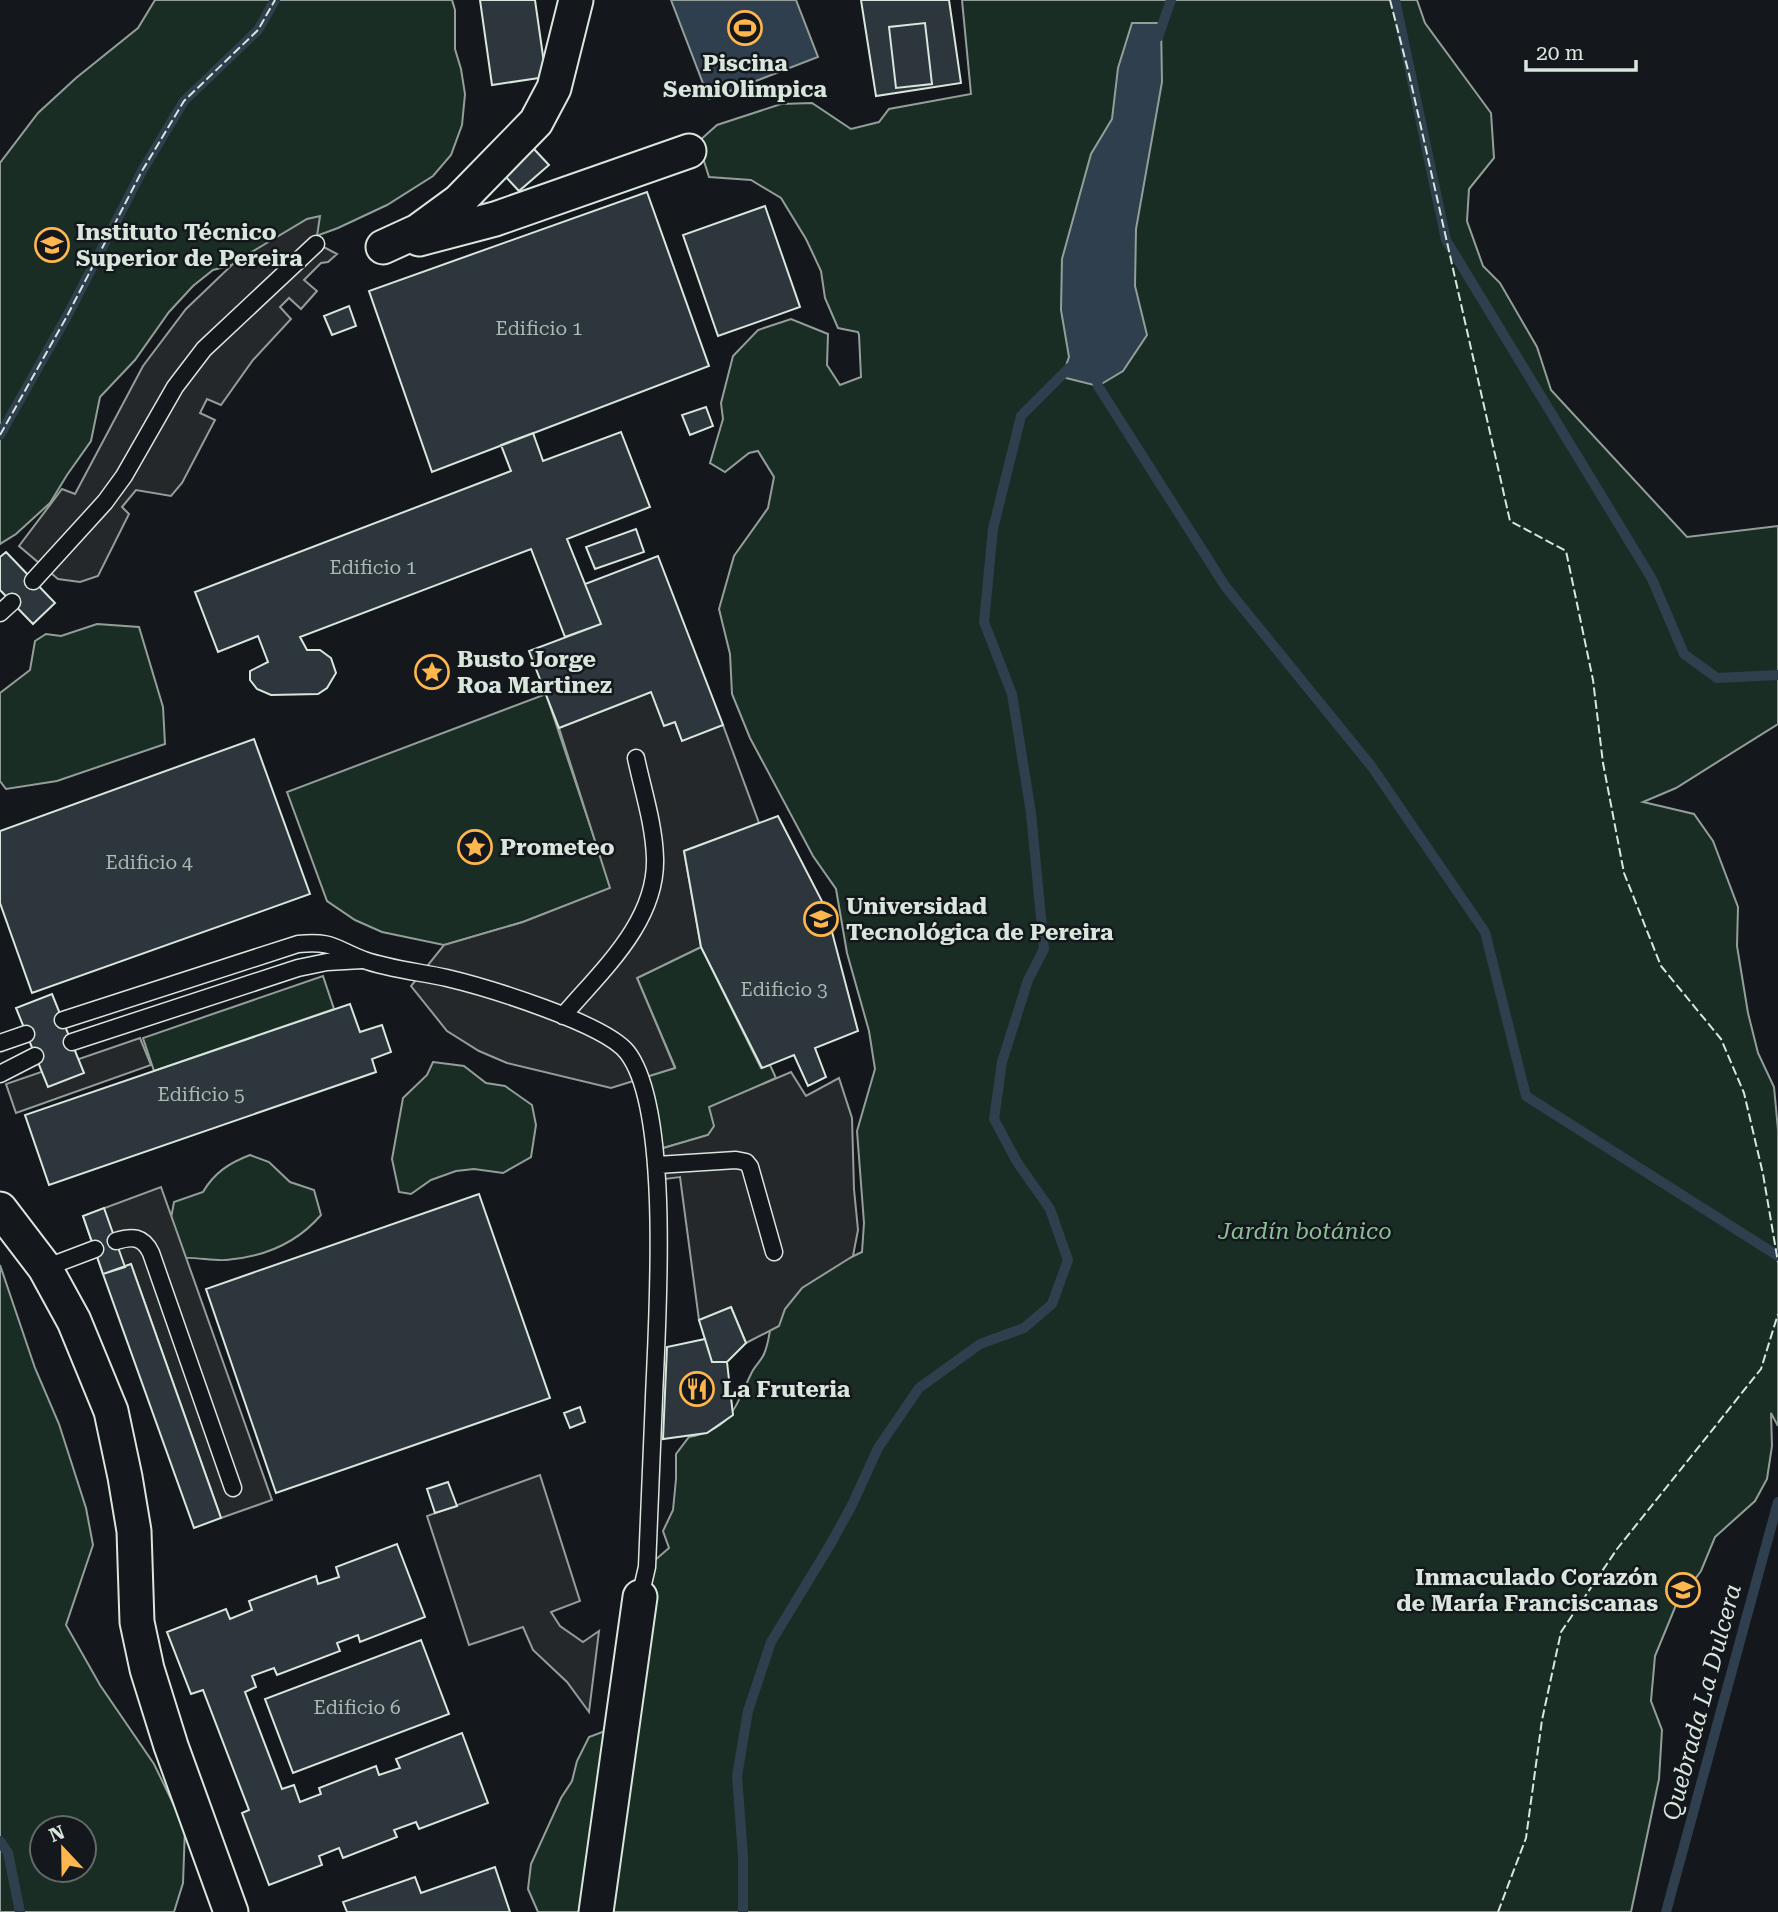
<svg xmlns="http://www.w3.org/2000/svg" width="1778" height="1912" font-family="'Roboto Serif',serif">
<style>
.green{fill:#1a2d24;stroke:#939e99;stroke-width:2;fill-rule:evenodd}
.parking{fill:#24282b;stroke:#939e99;stroke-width:2}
.water{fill:#2f3f4d;stroke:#939e99;stroke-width:2}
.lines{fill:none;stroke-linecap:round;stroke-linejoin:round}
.stream{stroke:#2f3f4d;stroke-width:10}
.building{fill:#2c363c;stroke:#d8e6dc;stroke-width:2}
.lane-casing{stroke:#d8e6dc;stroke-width:19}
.street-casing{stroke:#d8e6dc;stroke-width:37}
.lane{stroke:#14181c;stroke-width:16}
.street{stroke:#14181c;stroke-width:33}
.fence{stroke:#d8e6dc;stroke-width:2;stroke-dasharray:9 3.5;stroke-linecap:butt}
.labels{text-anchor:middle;stroke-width:5;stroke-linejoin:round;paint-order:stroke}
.number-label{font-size:19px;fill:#adbab4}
.poi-label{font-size:23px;font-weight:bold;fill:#d8e6dc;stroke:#14181c;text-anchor:start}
.park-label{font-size:23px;font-style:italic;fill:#8ac095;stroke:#14181c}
.water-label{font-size:24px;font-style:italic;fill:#d8e6dc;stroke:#14181c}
</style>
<rect width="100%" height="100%" fill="#14181c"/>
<!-- green -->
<path class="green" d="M155,0H452L455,10V49L461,69L465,94L462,125L451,155L433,176L387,205L338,228L251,260L213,270L193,286L169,312L135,360L100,397L91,441L67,475L50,503L16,534L0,544V163L38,113L76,78L138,28Z
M962,0H1417L1425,23L1491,113L1494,158L1469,189L1467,221L1483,266L1500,283L1537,347L1551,390L1687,537L1778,526V724L1676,788L1643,802L1694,814L1713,841L1738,907L1737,946L1748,1013L1758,1053L1774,1087L1778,1130V1426L1771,1413L1772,1446L1767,1479L1755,1501L1715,1537L1701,1571L1676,1605L1655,1656L1651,1701L1662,1730L1659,1779L1631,1912H538L528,1889L531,1864L561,1798L572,1781L577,1761L589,1737L621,1725L647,1567L669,1548L663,1531L673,1510L676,1479V1454L689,1437C733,1428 734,1408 752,1372C755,1366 761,1361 764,1354C772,1336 767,1322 781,1304C797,1285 839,1262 862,1252L864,1223L857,1131L875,1069L869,1031L847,953L836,889L813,856L750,738L732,694L730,654L719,609L734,556L768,508L774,477L758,451L749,453L725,472L710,463L723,419L721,403L733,356L758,330L791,319L828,334L827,365L840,385L861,377L859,335L858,332L838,328L825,298L821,271L806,239L781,198L751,180L709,177L698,142L717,125L781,104L812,103L851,129L879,122L889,109L971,94Z
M97,624L139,627L163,707L165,744L57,781L6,789L0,781V693L30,670L35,641L46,634L61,636Z
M546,694L611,888L523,922L444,945L382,932L355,920L327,901L287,792Z
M701,947L761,1068L770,1065L776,1078L710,1107L715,1126L708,1135L660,1149L643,1077L675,1067L637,978Z
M323,976L334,1009L154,1071L143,1038Z
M433,1062L464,1066L486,1083L505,1086L532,1105L536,1125L531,1157L503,1173L474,1169L456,1171L431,1180L411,1194L399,1192L392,1159L403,1098L427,1075Z
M250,1155L269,1162L290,1182L314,1190L321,1215C297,1243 263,1257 226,1260C212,1261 197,1257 183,1258L167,1240L174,1202L203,1192C214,1173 229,1163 250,1155Z
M0,1265L35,1368L59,1424L86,1508L93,1545L66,1625L100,1685L154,1764L185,1828L183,1883L174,1912H0ZM42,1828H84V1870H42Z"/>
<!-- parking -->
<path class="parking" d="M320,216L316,243L337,254L328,262L321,263L304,280L317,291L301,309L289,298L280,307L291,319L253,360L221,405L207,399L200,413L215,420L182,483L171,496L136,490L122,507L129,514L98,576L80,582L58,579L19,546L62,489L75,494L143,366L186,309L235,262L307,219Z
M651,692L675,722L682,740L723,725L759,823L684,851L701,947L637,978L675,1068L611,1088L507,1063L479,1051L447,1031L411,986L444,945L523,922L610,888L559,728Z
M140,1038L151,1065L16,1113L6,1084Z
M791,1072L806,1096L839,1078L852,1118L854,1189L858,1230L853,1256L802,1288L785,1309L779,1326L746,1343L731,1307L699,1320L680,1177L665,1179L660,1149L708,1135L714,1126L709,1107Z
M161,1187L272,1500L221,1518L131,1264L103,1274L83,1216Z
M540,1475L580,1601L551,1612L560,1626L583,1642L599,1631L589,1712L567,1682L533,1650L523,1627L469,1645L427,1516Z"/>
<!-- water -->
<path class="water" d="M671,0H796L818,57L709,99Z
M1132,23H1161L1162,82L1136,229L1135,286L1147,335L1123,371L1098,386L1062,377L1069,357L1061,310L1062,259L1091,154L1112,119L1118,68Z"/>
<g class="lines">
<!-- stream -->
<path class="stream" d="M1395,0L1446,240L1652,579L1684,654L1717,678L1778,675
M1158,37L1171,0
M1096,372L1098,386L1225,586L1372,767L1485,932L1526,1096L1778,1256
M0,435L66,318L142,171L184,101L258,30L275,0
M0,1841L8,1853L20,1912
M743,1912V1856L737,1776L748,1711L771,1642L830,1545L852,1505L878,1448L919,1388L980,1344L1024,1328L1052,1304L1068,1260L1050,1209L1017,1162L994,1119L1002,1062L1028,980L1044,949L1031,813L1012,694L984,622L993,529L1021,416L1069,368
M1666,1912L1778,1502"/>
</g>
<!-- building -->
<path class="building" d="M480,0H535L546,77L492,85Z
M861,0H949L961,83L876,96Z
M925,23L932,84L896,88L889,27Z
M533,148L549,165L519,191L504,175Z
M647,192L709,366L432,472L369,291Z
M765,206L800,307L718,336L683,235Z
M349,306L356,326L332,335L324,316Z
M706,407L713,426L690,435L682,415Z
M621,432L650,507L567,539L601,624L565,637L531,549L300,637L307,650H320L331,658L336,673L327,688L318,694L271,695L257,689L250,680V671L268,662L258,636L218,652L195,592L511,471L501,445L533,433L543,461Z
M636,529L644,552L595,569L586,547Z
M6,552L55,603L33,624L0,590V557Z
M658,556L723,725L682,741L675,722L664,726L651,692L559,728L529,651L601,624L585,584Z
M254,739L310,894L32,993L0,903V831Z
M778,816L826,909L858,1031L815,1048L826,1077L808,1086L794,1055L762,1068L701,947L684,851Z
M52,994L84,1073L48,1087L16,1008Z
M350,1004L360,1032L382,1025L391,1052L372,1059L376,1072L49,1185L25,1115Z
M479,1194L550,1398L276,1493L206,1289Z
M104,1208L125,1267L103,1274L83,1216Z
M131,1264L221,1518L194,1528L103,1274Z
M731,1307L746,1343L727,1362H712L699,1320Z
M705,1339L712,1362H727L733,1415L707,1433L663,1439L667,1347Z
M580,1407L585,1422L570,1428L564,1413Z
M448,1482L457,1506L435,1513L427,1489Z
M397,1544L425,1617L360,1642L358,1635L337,1643L340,1651L277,1675L274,1668L252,1676L256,1687L245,1692L282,1789L294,1785L300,1802L321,1794L319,1788L376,1766L379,1775L400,1768L396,1759L462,1733L488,1803L419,1829L416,1822L394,1830L397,1837L343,1858L339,1848L319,1856L322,1865L269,1885L242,1813L249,1810L203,1690L191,1694L167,1632L226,1609L230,1619L252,1610L249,1601L316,1576L318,1584L339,1577L336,1567Z
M421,1640L449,1714L293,1773L265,1699Z
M495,1867L510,1912H347L343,1902L415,1877L421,1893Z"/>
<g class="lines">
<!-- lane casing -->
<g class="lane-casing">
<path id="lane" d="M33,581L105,502L124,476L175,387L204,349L316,244
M0,613L12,602
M563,1016C601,971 657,922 655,858C654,824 643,791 636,758
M63,1020L298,944C334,941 333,948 364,960C389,969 420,972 447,978C485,987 604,1023 627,1052C672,1109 657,1322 654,1397C652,1454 649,1511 647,1567L640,1597
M72,1042L298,968L327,962L362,960
M0,1043L26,1034
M0,1074L35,1056
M657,1165L736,1160L746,1162L750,1167L774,1252
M116,1241C132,1236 143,1236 151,1253L233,1488
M45,1268L95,1249"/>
</g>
<!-- street casing -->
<g class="street-casing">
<path id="street" d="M419,239L495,219L689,151
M383,247L418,231L459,201L536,122L554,88L576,0
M0,1209L45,1268L74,1321L111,1411L125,1477L134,1531L137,1622L147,1669L171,1746L231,1912
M596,1912L640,1597"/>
</g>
<!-- lane -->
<use href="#lane" class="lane"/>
<!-- street -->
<use href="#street" class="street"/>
<!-- fence -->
<path class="fence" d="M1390,0L1409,74L1510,521L1566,551L1593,680L1603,763L1624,873L1661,966L1721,1039L1744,1093L1763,1174L1778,1262
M0,435L66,318L142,171L184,101L258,30L275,0
M1498,1912L1526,1838L1542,1720L1561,1632L1617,1549L1761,1369L1778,1314"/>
</g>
<!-- icons -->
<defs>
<g id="stadium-ring" transform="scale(1.75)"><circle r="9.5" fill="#14181c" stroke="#ffb74d" stroke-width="1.5"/><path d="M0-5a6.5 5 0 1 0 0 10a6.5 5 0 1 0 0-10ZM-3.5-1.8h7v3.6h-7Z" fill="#ffb74d"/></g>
<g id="school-ring" transform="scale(1.75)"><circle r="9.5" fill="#14181c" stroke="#ffb74d" stroke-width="1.5"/><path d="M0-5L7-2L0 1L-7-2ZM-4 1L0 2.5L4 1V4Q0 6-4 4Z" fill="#ffb74d"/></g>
<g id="sight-ring" transform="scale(1.75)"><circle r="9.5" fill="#14181c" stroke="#ffb74d" stroke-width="1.5"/><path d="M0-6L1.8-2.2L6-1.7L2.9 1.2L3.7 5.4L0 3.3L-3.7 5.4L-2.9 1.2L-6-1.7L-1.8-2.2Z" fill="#ffb74d"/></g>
<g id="university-ring" transform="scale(1.75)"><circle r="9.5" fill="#14181c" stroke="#ffb74d" stroke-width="1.5"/><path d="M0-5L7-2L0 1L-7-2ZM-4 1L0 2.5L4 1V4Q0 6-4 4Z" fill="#ffb74d"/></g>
<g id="restaurant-ring" transform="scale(1.75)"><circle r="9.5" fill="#14181c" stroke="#ffb74d" stroke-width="1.5"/><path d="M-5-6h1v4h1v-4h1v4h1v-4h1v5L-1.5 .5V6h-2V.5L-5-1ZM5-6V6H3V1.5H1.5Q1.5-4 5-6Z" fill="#ffb74d"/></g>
</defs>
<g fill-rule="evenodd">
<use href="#stadium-ring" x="745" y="28"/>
<use href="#school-ring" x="52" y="245"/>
<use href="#sight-ring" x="432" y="672"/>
<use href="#sight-ring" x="475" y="847"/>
<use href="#university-ring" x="821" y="919"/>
<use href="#restaurant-ring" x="697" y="1389"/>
<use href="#school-ring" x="1683" y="1590"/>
</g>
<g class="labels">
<!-- number labels -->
<g class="number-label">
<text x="539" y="335">Edificio 1</text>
<text x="373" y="574">Edificio 1</text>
<text x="149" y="869">Edificio 4</text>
<text x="784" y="996">Edificio 3</text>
<text x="201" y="1101">Edificio 5</text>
<text x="357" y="1714">Edificio 6</text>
</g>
<!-- poi labels -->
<g class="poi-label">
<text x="745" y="71" text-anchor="middle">Piscina<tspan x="745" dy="26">SemiOlimpica</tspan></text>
<text x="76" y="240">Instituto Técnico<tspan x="76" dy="26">Superior de Pereira</tspan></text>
<text x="457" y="667">Busto Jorge<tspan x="457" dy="26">Roa Martinez</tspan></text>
<text x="500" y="855">Prometeo</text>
<text x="846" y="914">Universidad<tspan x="846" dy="26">Tecnológica de Pereira</tspan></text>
<text x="722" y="1397">La Fruteria</text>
<text x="1658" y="1585" text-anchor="end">Inmaculado Corazón<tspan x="1658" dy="26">de María Franciscanas</tspan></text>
</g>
<!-- park labels -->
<g class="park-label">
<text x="1305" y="1239">Jardín botánico</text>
</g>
<!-- water labels -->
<g class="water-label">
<text transform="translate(1702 1702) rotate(-75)" y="8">Quebrada La Dulcera</text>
</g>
</g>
<!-- north arrow -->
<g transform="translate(63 1849) rotate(338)"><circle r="33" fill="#14181c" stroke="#626a69" stroke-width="2"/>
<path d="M0-5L12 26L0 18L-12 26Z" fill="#ffb74d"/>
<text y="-10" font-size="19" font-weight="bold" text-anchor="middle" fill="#d8e6dc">N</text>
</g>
<!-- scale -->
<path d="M1526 60v10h110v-10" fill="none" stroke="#d8e6dc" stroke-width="3.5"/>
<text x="1536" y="60" font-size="21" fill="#d8e6dc" stroke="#14181c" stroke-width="5" paint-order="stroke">20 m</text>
</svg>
